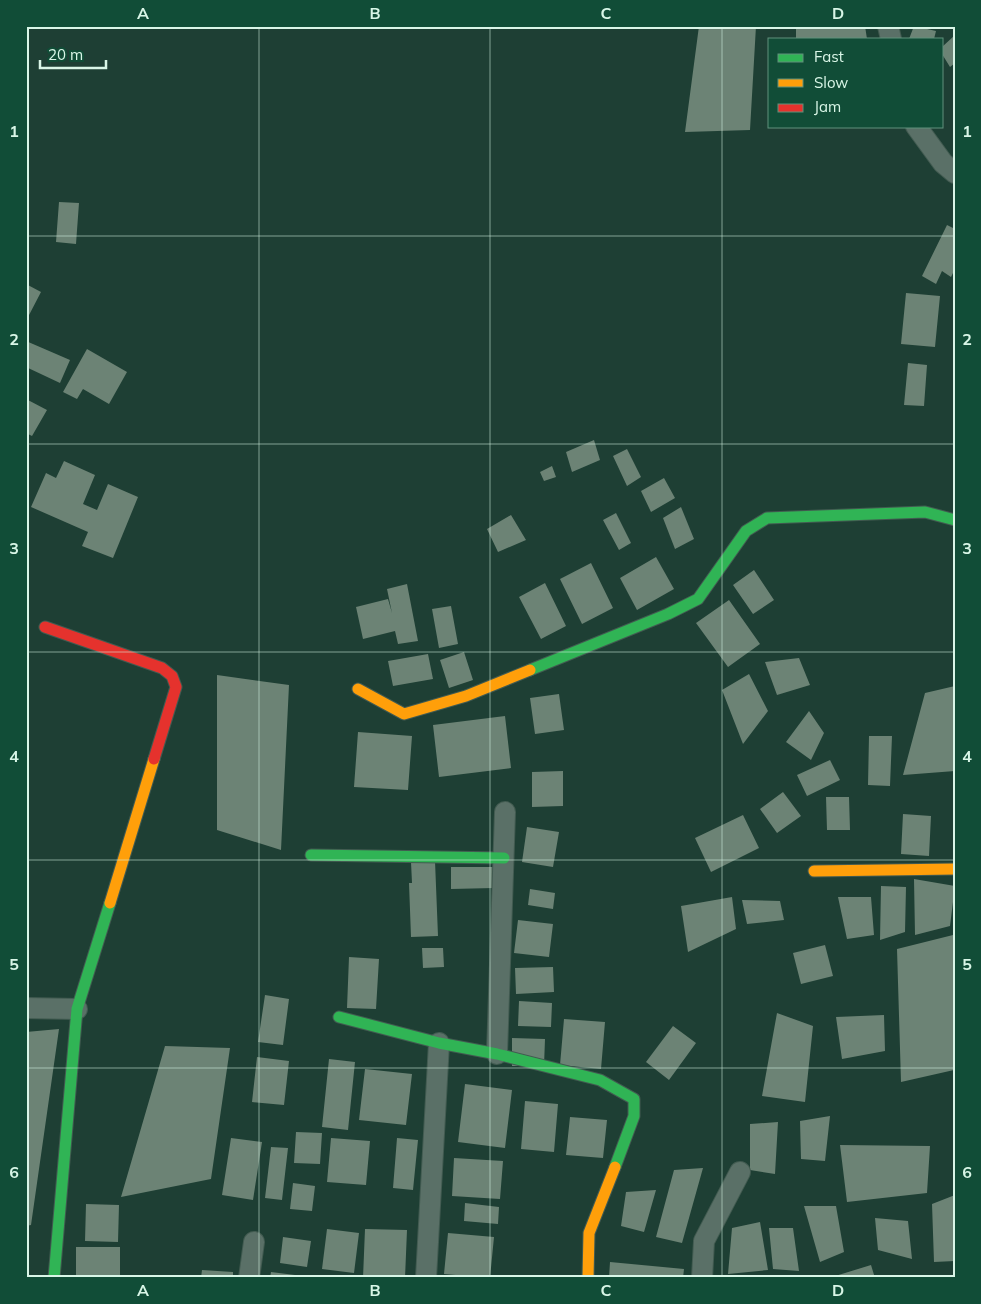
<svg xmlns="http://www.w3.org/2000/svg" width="981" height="1304" font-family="Mulish,sans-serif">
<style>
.building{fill:#6c8375}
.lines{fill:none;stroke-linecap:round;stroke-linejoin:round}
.street-casing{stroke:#425b51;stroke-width:22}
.fast-casing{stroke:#425b51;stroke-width:13}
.slow-casing{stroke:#425b51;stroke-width:13}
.jam-casing{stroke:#425b51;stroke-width:13}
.street{stroke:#5a7067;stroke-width:20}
.fast{stroke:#30b455;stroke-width:11}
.slow{stroke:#ff9f0a;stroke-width:11}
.jam{stroke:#e5322d;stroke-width:11}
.grid{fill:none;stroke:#d9f6e7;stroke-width:1;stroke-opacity:0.55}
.neatline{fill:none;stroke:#d9f6e7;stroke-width:2}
.grid-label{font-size:16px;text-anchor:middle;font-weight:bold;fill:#d9f6e7}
</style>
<rect width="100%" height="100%" fill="#1e3f34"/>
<!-- building -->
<path class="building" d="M699,26H756L750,130L685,132Z
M796,26H865L867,39H796Z
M914,26L936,31L934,39H909Z
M955,35V63L950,67L942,54V47Z
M59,202L79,203L76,244L56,242Z
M947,225L955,229V269L951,277L942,271L936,284L922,276Z
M26,284L41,292L28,317L26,316Z
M906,293L940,296L935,347L901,344Z
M26,341L70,360L60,383L26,367Z
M87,349L127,372L109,404L83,389L77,399L63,392Z
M908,363L927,365L924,406L904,405Z
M26,399L47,410L32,436L26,433Z
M594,440L600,460L572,472L566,452Z
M627,449L641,477L627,486L613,456Z
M64,461L95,475L83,504L97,510L108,484L138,497L113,558L82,546L88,532L31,507L46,473L56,478Z
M552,466L556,477L544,481L540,472Z
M664,478L675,498L651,512L641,491Z
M681,507L694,539L675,549L663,518Z
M616,513L631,543L619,550L603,520Z
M511,515L526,540L498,552L487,529Z
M656,557L674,589L637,610L620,578Z
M591,563L613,608L582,624L560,579Z
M754,570L774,600L753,614L733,585Z
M545,583L566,626L541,639L519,597Z
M407,584L418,641L398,644L395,631L363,639L356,607L388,599L392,613L387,589Z
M729,600L760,644L728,667L696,623Z
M451,606L458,644L439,648L432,609Z
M464,652L473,680L449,688L440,660Z
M428,654L433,679L393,686L388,661Z
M799,658L810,685L777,695L765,662Z
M749,674L768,711L743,744L722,690Z
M217,675L289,685L281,850L217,830Z
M955,686V771L903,775L925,693Z
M559,694L564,730L535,734L530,698Z
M809,711L824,733L811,760L786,742Z
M505,716L511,768L439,777L433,725Z
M358,732L412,736L408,790L354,787Z
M869,736H892L890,786L868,785Z
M830,760L840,780L807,796L797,775Z
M563,771V806L532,807V772Z
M783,792L801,816L777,833L760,809Z
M826,797H849L850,830H827Z
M903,814L931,816L929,856L901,854Z
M743,815L759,848L711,872L695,838Z
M527,827L559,832L553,867L522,862Z
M435,861L438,936L411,937L409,883H412L411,862Z
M451,867H493L494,888L451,889Z
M914,879L955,886L950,926L915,935Z
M881,886L906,887L905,932L880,940Z
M530,889L555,893L553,909L528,905Z
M732,897L736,929L688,952L681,906Z
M838,897H871L874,935L847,939Z
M742,900L780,901L784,920L747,924Z
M518,920L553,924L549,957L514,953Z
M953,935L954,1070L901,1082L897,949Z
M825,945L833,976L801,984L793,953Z
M422,948H443L444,967L423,968Z
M349,957L379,959L376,1009L347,1008Z
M553,967L554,992L516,994L515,968Z
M265,995L289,999L283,1045L258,1042Z
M519,1001L552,1003L551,1027L518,1026Z
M777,1013L813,1026L805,1102L762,1096Z
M884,1015L885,1051L842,1059L836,1017Z
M564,1019L605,1022L601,1069L560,1065Z
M673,1026L696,1043L669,1080L646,1062Z
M59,1029L31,1225L26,1226V1032Z
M512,1038L545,1039L544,1066H512Z
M165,1046L230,1048L211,1179L121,1197Z
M257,1057L289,1061L284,1105L252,1102Z
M329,1059L355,1062L348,1130L322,1127Z
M365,1069L412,1074L406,1125L359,1120Z
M465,1084L512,1090L505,1148L458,1142Z
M525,1101L558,1104L554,1152L521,1149Z
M830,1116L825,1161L801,1159L800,1121Z
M570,1117L607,1120L603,1158L566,1155Z
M778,1122L775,1174L750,1170V1124Z
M296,1132L322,1133L320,1164L294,1163Z
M231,1138L262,1142L253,1200L222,1195Z
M331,1138L370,1141L366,1185L327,1182Z
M397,1138L418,1140L413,1190L393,1188Z
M840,1145L930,1146L927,1193L847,1202Z
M271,1147L288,1148L282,1200L265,1198Z
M454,1158L503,1161L500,1199L452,1196Z
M703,1168L682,1243L656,1237L674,1170Z
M293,1183L315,1186L312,1211L290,1209Z
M656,1190L644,1232L621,1226L626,1192Z
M955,1195V1261L934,1262L932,1204Z
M465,1203L499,1207L498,1224L464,1221Z
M86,1204L119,1205L118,1242L85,1241Z
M804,1206H836L844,1252L820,1262Z
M875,1218L908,1221L912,1259L878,1250Z
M760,1222L768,1270L728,1274L732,1228Z
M769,1228H793L799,1271L773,1269Z
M327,1229L359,1233L354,1273L322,1269Z
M365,1229L407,1230L405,1278H363Z
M448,1233L494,1237L490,1278L444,1274Z
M283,1237L311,1241L307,1267L280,1263Z
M76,1247H120V1277H76Z
M610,1262L684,1269L683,1278H609Z
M871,1265L875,1278H832V1277Z
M202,1270L233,1272V1278H201Z
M271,1272L295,1275L294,1278H270Z"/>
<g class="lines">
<!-- street casing -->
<g class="street-casing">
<path id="street" d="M888,26L891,39
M916,126L943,163L955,173
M26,1008L77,1009
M497,1054L505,812
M249,1278L254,1242
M426,1278L439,1043
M702,1278L704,1241L740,1172"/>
</g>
<!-- fast casing -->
<g class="fast-casing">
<path id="fast" d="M530,670L668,614L698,599L746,531L767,518L925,512L955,520
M311,855L504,858
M339,1017L439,1043L497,1054L600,1080L634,1099V1116L615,1167
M54,1278L77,1009L110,903"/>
</g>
<!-- slow casing -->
<g class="slow-casing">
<path id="slow" d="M358,689L404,714L466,696L530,670
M814,871L955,869
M110,903L154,759
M588,1278L589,1233L615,1167"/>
</g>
<!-- jam casing -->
<g class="jam-casing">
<path id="jam" d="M45,627L162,668L172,676L176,687L154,759"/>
</g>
<!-- street -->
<use href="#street" class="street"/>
<!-- fast -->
<use href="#fast" class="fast"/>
<!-- slow -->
<use href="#slow" class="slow"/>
<!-- jam -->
<use href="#jam" class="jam"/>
</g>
<!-- grid -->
<path class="grid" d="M259,26V1278M490,26V1278M722,26V1278M26,236H955M26,444H955M26,652H955M26,860H955M26,1068H955"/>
<!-- border -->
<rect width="981" height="1304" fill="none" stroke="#114d37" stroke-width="55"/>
<!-- legend -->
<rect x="768" y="38" width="175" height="90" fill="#114d37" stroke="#61917d"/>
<rect x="778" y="54" width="25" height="8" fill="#30b455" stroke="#61917d"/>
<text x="814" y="62" font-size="15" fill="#d9f6e7">Fast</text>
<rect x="778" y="79" width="25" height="8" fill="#ff9f0a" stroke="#61917d"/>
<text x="814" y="88" font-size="15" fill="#d9f6e7">Slow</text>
<rect x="778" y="104" width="25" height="8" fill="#e5322d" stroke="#61917d"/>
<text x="814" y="112" font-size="15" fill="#d9f6e7">Jam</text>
<!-- scale -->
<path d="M40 60v8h66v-8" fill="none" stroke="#d9f6e7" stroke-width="2.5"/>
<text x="48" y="60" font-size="15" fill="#d9f6e7" stroke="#114d37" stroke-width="4" paint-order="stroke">20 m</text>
<rect x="28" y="28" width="926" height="1248" class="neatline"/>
<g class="grid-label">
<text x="143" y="19">A</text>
<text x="375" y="19">B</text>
<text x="606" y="19">C</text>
<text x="838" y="19">D</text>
<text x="14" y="137">1</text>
<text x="967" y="137">1</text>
<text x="14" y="345">2</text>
<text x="967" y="345">2</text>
<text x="14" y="554">3</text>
<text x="967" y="554">3</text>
<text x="14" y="762">4</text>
<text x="967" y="762">4</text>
<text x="14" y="970">5</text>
<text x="967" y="970">5</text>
<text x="14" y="1178">6</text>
<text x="967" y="1178">6</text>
<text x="143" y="1296">A</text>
<text x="375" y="1296">B</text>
<text x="606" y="1296">C</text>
<text x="838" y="1296">D</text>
</g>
</svg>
